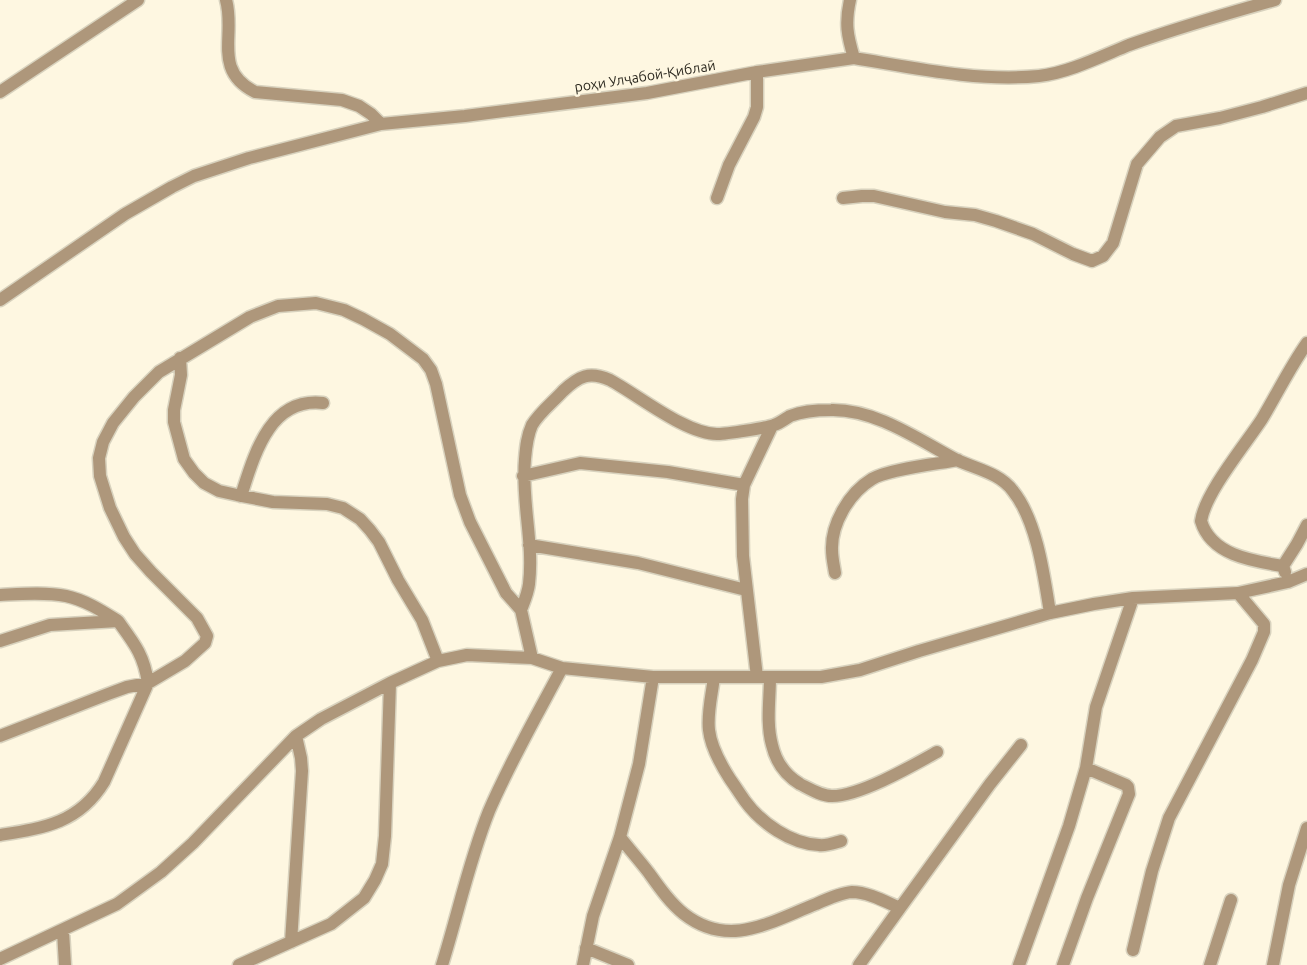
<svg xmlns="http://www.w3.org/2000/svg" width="1307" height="965" font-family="Ubuntu,sans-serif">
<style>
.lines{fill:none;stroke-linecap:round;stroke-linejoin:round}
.minor-casing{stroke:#d8d2be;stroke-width:15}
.minor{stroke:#ae977b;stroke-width:12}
.labels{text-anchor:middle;stroke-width:5;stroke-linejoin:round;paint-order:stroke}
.street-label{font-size:14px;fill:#2d2a20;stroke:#fef7e1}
</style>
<rect width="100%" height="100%" fill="#fef7e1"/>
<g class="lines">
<!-- minor casing -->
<g class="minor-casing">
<path id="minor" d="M226,0C236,35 212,70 255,92L342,100L359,106L371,114L381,124
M854,58C915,68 978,82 1039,76C1068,73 1102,56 1129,45C1177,28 1225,14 1275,0
M0,92L138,0
M717,198L729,165L754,117L757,107V72
M843,198L862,196H874L945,212L975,215L996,221L1033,234L1073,254L1092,261L1103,256L1113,243L1137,164L1160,137L1176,126L1220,118L1262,107L1307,93
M0,300L125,214L172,187L194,176L249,158L381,124L465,116L647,93L757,72L854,58C847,35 845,23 850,0
M180,358L181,375L174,410V422L184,459L194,473L204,483L219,491L237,495L273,502L327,504L343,508L360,519L370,530L379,542L398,580L422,620L438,661
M523,476L580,463L668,472L744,485
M241,496C254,456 269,397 323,403
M529,545L638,563L746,590
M1283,566C1252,561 1211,555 1201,521C1205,493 1245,445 1262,419C1277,394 1290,367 1307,343
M1285,572L1283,566L1297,544L1307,525
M835,573C834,566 832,558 832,550C831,524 849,493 872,479C889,469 937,464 958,460
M0,595C21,594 45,592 66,596C85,600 102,611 118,621
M521,610C524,602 528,593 529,584C534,542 521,500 525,459C526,447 527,436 532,425C540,412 553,402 563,391C579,376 589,371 610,380C638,395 687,435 718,434C726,434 766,428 774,425C780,423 785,419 790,416C803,411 817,410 831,410C876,409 919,440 957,460C976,469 1000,473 1013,491C1037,521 1044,575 1050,613
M0,641L50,625L118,621C134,643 144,655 148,683L104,782C79,823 44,828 0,835
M714,677C712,694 707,713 709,730C711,748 721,765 730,779C735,786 740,794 745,801C761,823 791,844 819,845C826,846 834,843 841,841
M757,677L743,556L742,499L744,485L772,426
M770,677C770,699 766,723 772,745C776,762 785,775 800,784C810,789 821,796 832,796C860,796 912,766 937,752
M0,736L108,694L127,687L148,683L185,661L205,643L207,636L197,618L151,572L135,554L124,537L110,508L100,476L99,458L103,442L113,423L134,397L159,372L250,317L278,306L316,303L344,310L363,319L390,334L423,359L431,370L436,384L460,495L470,522L506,593L521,610L532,658
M620,837C629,849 640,861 649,873C659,887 670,903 684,914C729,949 770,922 816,904C827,899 840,893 852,892C868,892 886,902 900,908L859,965
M900,908L990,784L1021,745
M63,931L65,965
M291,942L302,771L301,758L296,736
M586,948L628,965
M1133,950L1152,871L1169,818L1252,660L1264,632V624L1238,593
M0,959L117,904L161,872L193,843L296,736L321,719L390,683L438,661L467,655L532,658L562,668L653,677H821L860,670L919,651L1050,613L1094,604L1133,598L1238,593L1288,582L1307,574
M239,965L331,924L364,898L375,880L382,864L385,836L390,683
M442,965C458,914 469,861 489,811C510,762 537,715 562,668
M583,965L593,916L620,837L639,764L653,677
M1019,965L1069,826L1086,768L1096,707L1133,598
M1063,965L1087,898L1129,794L1128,787L1126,785L1086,768
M1210,965L1231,900
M1273,965L1289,885L1307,828"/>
</g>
<!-- minor -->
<use href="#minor" class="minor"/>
</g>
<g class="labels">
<!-- street labels -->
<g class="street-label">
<text transform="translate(645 76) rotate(-9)" y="5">роҳи Улҷабой-Қиблаӣ</text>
</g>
</g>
</svg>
